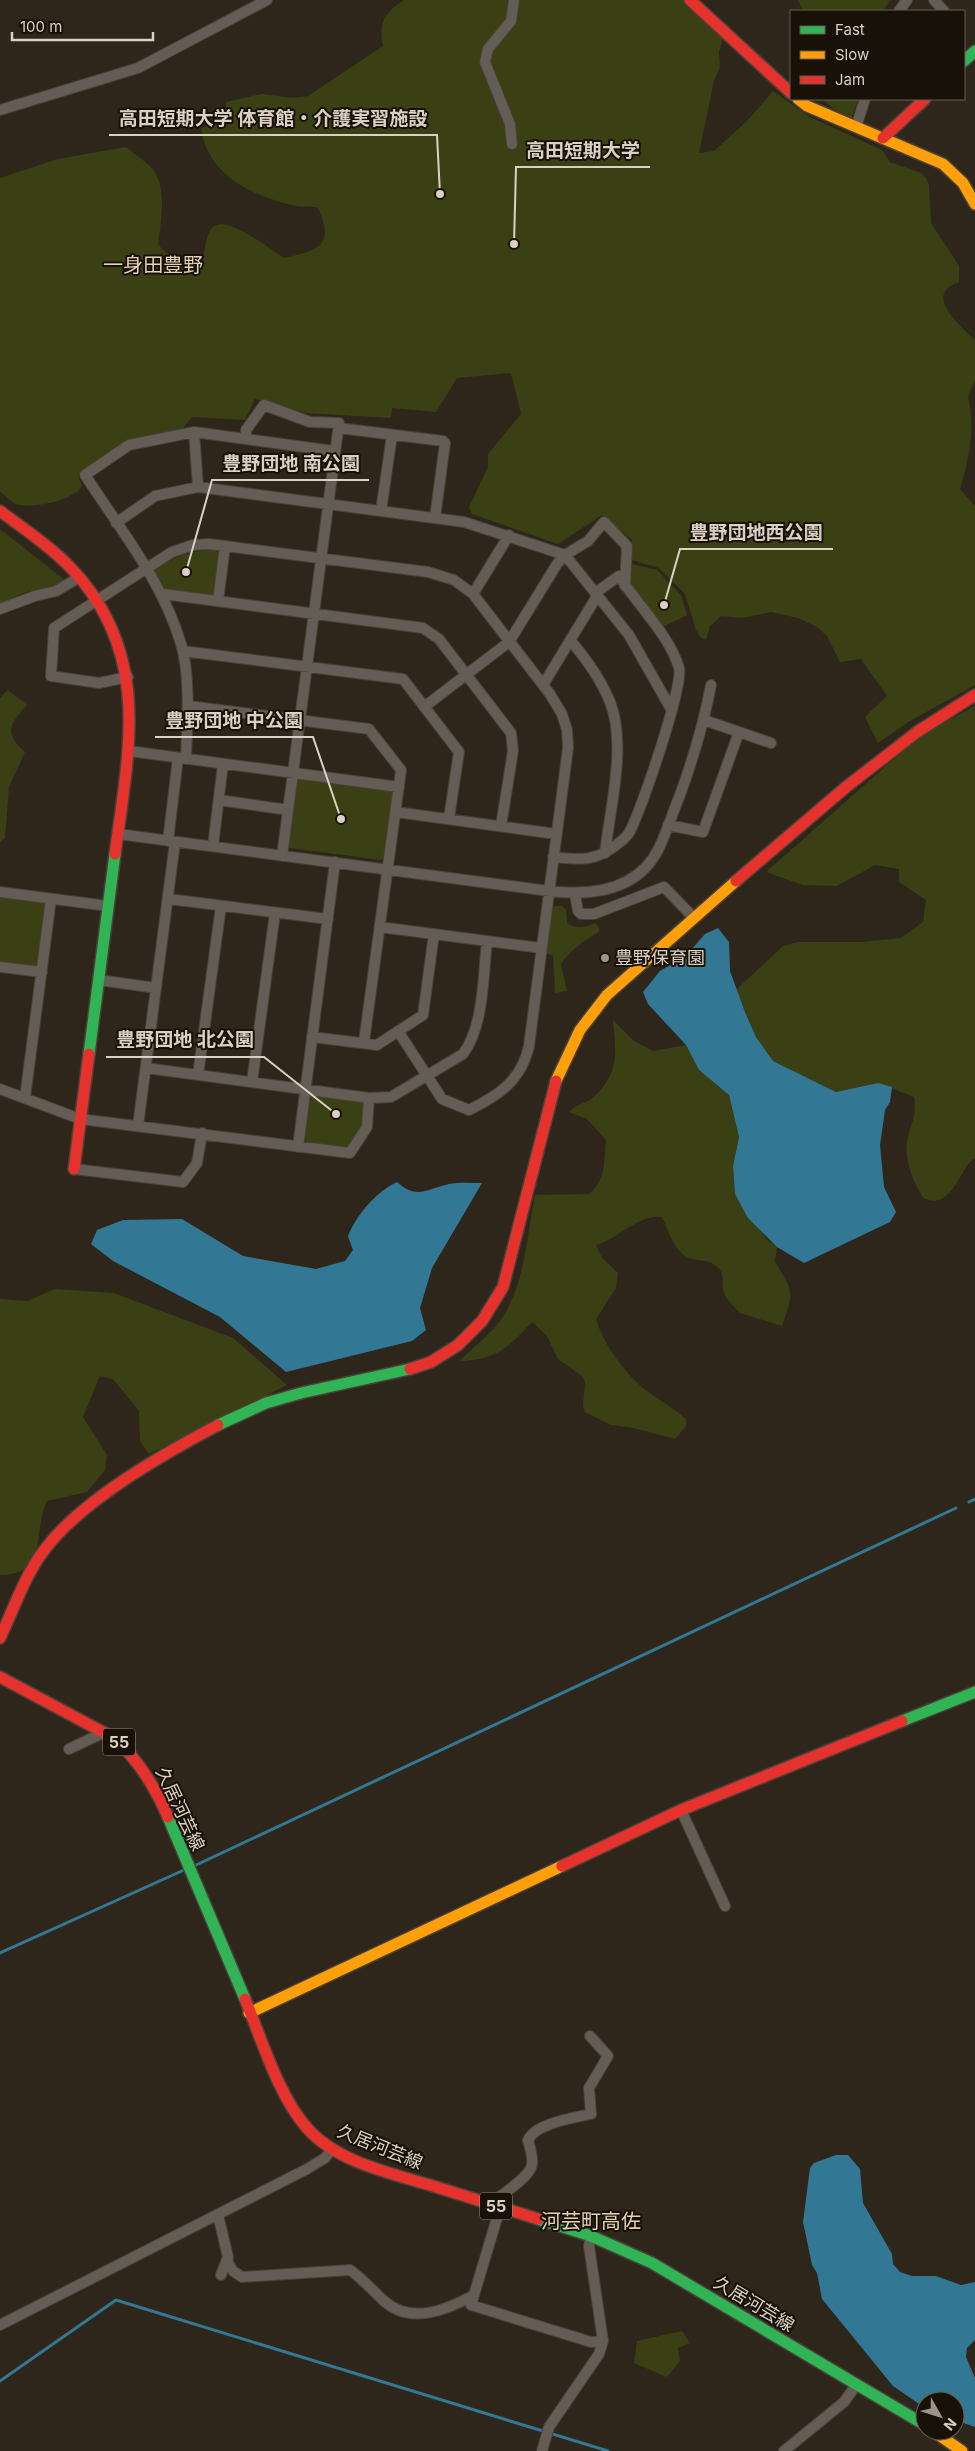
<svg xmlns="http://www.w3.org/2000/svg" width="975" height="2451" font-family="Inter,'Noto Sans JP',sans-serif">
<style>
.green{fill:#3a4014}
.water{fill:#327895}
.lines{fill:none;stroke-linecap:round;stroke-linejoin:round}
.stream{stroke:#327895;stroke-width:3}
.street-casing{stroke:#494138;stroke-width:12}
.fast-casing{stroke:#494138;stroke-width:14}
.slow-casing{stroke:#494138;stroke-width:14}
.jam-casing{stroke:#494138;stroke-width:14}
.street{stroke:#645d55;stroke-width:10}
.fast{stroke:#30b455;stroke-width:11}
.slow{stroke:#ff9f0a;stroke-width:11}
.jam{stroke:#e5322d;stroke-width:11}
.poi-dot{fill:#9e9488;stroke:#181108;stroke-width:2}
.labels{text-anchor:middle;stroke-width:4;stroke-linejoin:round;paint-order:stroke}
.shield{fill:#181108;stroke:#a0978b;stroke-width:1}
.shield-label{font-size:16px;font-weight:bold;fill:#dad0c3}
.poi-label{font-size:18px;fill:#dad0c3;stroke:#181108;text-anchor:start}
.street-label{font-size:18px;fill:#dad0c3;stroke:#181108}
.quarter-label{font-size:20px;fill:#e5d1b8;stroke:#181108}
.leader{fill:none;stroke:#dad0c3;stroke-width:2}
.callout-dot{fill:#dad0c3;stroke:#181108;stroke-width:2}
.callout-label{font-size:19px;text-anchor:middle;font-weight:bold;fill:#dad0c3;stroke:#181108;stroke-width:4;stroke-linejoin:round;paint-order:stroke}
</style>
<rect width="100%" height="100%" fill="#2e261a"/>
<!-- green -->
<path class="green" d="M404,0H685L723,37L719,52L720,67L714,81L699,153L714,151L747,121L773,91L810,117L882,150L890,162L921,173L926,178L929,185L931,223L959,266V282C955,284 948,286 946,290C934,305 966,331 975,340V380L968,396C975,427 970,457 960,489L975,506V685L910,721L878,743L865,717L887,696L861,659L840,662L827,636L817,627L798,618L771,612L742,618L721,616L710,626L706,640L700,637L696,630L685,594L659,568L632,560V540L602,515L558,544L472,514L469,507L488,467V454L521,414L511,373L457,378L436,412L392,408L391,418L306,413L255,399L245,420L192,417L183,428L177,431L126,441L78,475L82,486C74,501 31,509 16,504C11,502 5,495 0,492V178L58,159L126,147C134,154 144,160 151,167C168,186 161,221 158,244C168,259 186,261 202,264C205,253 205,234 213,227C227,214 271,250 284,258C316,251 336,247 318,208C310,205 304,208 296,206C253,197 208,175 201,129L227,116L226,102L262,94L293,98L308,96L383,46C378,23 384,13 404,0Z
M798,0H890L883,11H803Z
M822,99H859L851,119L839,113Z
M0,529L66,581L55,589C35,588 12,593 0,609Z
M210,550L221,552L215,596L165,590L155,575V569C173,558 188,551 210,550Z
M631,564L657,570L681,595L687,615L663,627L633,591L630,583Z
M8,690L27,705C10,724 3,733 25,752L9,787L5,838L0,842V698Z
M975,706V1158C959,1167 953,1212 923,1198C914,1182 904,1161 907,1143C910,1123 917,1119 914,1097L878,1083L836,1092L773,1061L756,1037L736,990L783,946L798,942H861L901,938L923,922L926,900L899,882V869L875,865L837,886L803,885L766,872L921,735Z
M299,778L390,789L394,794L385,858L381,860L290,848L288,844L296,781Z
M0,897L46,902L47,906L39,964L35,967L0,963Z
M555,906H562L566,910L567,923C578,930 585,927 596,923L600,931C587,939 568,951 561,965L567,991L555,993L553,956L546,953L551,909Z
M613,1020L634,1041L653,1051L686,1045L699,1070L729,1095L739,1137L733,1166L735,1194L766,1239L777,1247L775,1262C794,1292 794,1292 782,1326L740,1313C734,1307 723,1297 723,1288C722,1282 724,1275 720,1270C711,1257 696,1263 685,1256C673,1248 668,1230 662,1217C638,1214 618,1239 596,1245L602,1258L618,1273L616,1288L596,1319C604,1346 628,1378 651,1394C664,1403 675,1409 686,1419V1426L675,1439L634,1428L611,1425L585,1412L583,1406L585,1382L582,1376L558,1359L547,1336L532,1322C508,1348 496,1360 460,1361C473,1347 492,1333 503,1317C525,1282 527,1234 535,1195L589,1194C606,1181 604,1160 606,1140L587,1119L569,1112C576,1103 588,1104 595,1096C620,1072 616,1050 613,1020Z
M313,1094L363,1100L365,1103L363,1125L348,1149L308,1144L304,1139L310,1096Z
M55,1289L114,1293L233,1338L287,1385L149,1454L140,1441L139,1411L113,1379L100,1376L83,1417L107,1455L105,1470L87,1492L47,1501C32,1531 50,1575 0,1575V1299L27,1301Z
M682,2331L690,2343L678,2348L680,2361L667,2377L634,2363L637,2341Z"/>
<!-- water -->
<path class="water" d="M718,928L729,942L730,971L745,1012L756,1037L773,1061L836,1092L878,1083L892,1087L890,1102L885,1110L880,1145L884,1187L896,1212L890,1222L804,1263L777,1247L748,1218L735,1194L733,1166L739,1137L729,1095L699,1070L686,1045L648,1004L643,992L660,971L686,956L705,934Z
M397,1182C417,1200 427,1189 449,1184C459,1182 471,1183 482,1183L432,1268L420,1308L426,1330L412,1341L286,1372L220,1317L113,1261L91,1244L97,1230L123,1220L182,1219L243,1256L316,1269L345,1261L353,1250L348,1236C357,1214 376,1192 397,1182Z
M836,2155H848L860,2169L863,2203L892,2254L893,2264L900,2272L912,2276H936L961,2285L975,2282V2340L967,2348L966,2357L975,2378V2427L955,2420V2401H925V2408L893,2386L822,2299L817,2273L812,2265L803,2222L810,2168L814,2163Z"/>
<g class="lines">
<!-- stream -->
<path class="stream" d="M969,1502L975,1499
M194,1866L956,1508
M0,1953L184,1870
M0,2381L116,2300L608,2451"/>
<!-- street casing -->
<g class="street-casing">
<path id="street" d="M934,0L944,11
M899,11L907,0
M0,110L138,68L267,0
M856,127L865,99
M512,144L510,124L485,62L488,49L511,21L514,0
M339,428L443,441L445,443L435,518
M194,432L198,487
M246,439V430L264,405L310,422L339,423L282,856
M381,511L392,435
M116,523L155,496L198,487L464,522L565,555L629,635L671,709
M163,594L423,628L439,639L511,733L513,751L501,826
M473,594L509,535
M218,601L225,546
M0,609L35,596L56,591L80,577
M571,641C587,660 601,679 610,702C627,745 610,808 605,853
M183,651L403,679L459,752L449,818
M128,677L99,683L51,676L54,628L172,552L193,545L209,544L428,572L454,580L473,594L550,694L562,714L567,730L568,748L529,1046C521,1081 499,1095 469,1110L442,1099L398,1031
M543,685L597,596
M188,706L369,729L401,770L364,1042
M424,707L509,642L557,564L565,555L588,541L604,522L627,546L625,586
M739,732L771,743
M129,751L399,787
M186,759C187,725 191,677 181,644C163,582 120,529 85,475L129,445L194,432L334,451
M219,800L288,810
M396,812L556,834
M668,825L703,832L739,732L704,720
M118,834L549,891C591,896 638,891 659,848C667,831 673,812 680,795C693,759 704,722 711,685
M168,841L178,758
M213,846L223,764
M553,857C581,860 597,862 620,842C624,839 628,835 630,831C641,811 684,685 679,668C670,636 637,604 619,576L595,593
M0,892L108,906
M575,894L578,911L581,914H594L664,887L694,918
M169,899L328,919
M380,927L541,948
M0,967L42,972
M99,980L156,988
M312,1037L377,1045L423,1015L434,934
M146,1068L369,1098L391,1097L463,1054C484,1026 483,976 487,941
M198,1075L221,906
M252,1082L275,913
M0,1089L80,1119L350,1153L367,1127L369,1098
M25,1098L51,899
M138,1126L175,842
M298,1147L335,862
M74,1169L183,1182L197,1163L202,1133
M69,1749L105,1732
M681,1810L725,1906
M489,2204C500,2196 531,2177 532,2164C533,2156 530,2148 528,2140C536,2123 574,2118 591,2114L589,2088L608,2056L590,2036
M500,2208L471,2305L591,2342L603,2341
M218,2215L228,2257L221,2275
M227,2261L233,2271L242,2277L350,2270C363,2279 373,2291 384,2301C411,2325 447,2310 474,2295
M0,2325L307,2169L325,2158L332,2149
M542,2451L549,2427L599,2354L603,2341L589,2246L591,2236
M784,2451L844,2402L856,2385"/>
</g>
<!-- fast casing -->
<g class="fast-casing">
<path id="fast" d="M964,61L975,51
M89,1054L115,854
M218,1425L266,1403L301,1393L410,1369
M902,1721L975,1692
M168,1817L245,1999
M538,2219L591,2236L652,2263L925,2425"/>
</g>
<!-- slow casing -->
<g class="slow-casing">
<path id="slow" d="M798,99L807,106L943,164L963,183L975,204
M556,1081L580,1030L607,995L736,881
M249,2013L562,1866
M933,2431L962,2451"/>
</g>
<!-- jam casing -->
<g class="jam-casing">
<path id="jam" d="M690,0L791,93
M883,138L925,99
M0,511C24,529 50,546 71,568C152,653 129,750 115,854
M736,881L846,787L917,732L975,695
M74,1169L89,1054
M410,1369L431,1362L458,1345L482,1321L503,1287L556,1081
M0,1638C14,1608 25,1575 45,1549C82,1500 163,1454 218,1425
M0,1677L114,1738C139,1760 155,1787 168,1817
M562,1866L681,1810L902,1721
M245,1999C262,2040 278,2095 307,2128C338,2163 391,2173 433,2186C468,2197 503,2208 538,2219"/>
</g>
<!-- street -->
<use href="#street" class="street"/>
<!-- fast -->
<use href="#fast" class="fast"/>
<!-- slow -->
<use href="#slow" class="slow"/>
<!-- jam -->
<use href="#jam" class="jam"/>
</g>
<!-- markers -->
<circle class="poi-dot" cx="605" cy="958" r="5"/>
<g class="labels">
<!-- shield labels -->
<g class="shield">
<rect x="103" y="1728.5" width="32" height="27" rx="4"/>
<rect x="480" y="2192.5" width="32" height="27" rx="4"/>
</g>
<g class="shield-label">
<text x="119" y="1748">55</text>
<text x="496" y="2212">55</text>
</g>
<!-- poi labels -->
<g class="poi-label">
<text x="615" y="964">豊野保育園</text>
</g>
<!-- street labels -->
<g class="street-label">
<text transform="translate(180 1809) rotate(65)" y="6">久居河芸線</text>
<text transform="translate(380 2147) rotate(22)" y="6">久居河芸線</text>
<text transform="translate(754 2304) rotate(31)" y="6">久居河芸線</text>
</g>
<!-- quarter labels -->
<g class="quarter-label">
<text x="153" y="272">一身田豊野</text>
<text x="591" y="2228">河芸町高佐</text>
</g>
</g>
<!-- callouts -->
<path class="leader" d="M440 194L437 135H109M514 244L516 167H650M186 572L212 480H369M664 605L680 549H833M341 819L313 737H155M336 1114L264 1057H106"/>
<g class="callout-dot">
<circle cx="440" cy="194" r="5"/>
<circle cx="514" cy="244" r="5"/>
<circle cx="186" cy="572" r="5"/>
<circle cx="664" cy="605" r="5"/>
<circle cx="341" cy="819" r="5"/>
<circle cx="336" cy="1114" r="5"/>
</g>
<g class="callout-label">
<text x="273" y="125">高田短期大学 体育館・介護実習施設</text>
<text x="583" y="157">高田短期大学</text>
<text x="291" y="470">豊野団地 南公園</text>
<text x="756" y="539">豊野団地西公園</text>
<text x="234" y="727">豊野団地 中公園</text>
<text x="185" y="1046">豊野団地 北公園</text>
</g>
<!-- legend -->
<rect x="790" y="10" width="175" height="90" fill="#181108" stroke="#665d53"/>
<rect x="800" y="26" width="25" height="8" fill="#30b455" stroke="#665d53"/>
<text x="835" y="35" font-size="15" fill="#dad0c3">Fast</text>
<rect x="800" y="51" width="25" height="8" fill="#ff9f0a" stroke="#665d53"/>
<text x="835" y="60" font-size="15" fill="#dad0c3">Slow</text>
<rect x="800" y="76" width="25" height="8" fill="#e5322d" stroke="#665d53"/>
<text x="835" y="85" font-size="15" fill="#dad0c3">Jam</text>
<!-- north arrow -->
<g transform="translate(940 2416) rotate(129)"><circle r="24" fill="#181108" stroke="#665d53"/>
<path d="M0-4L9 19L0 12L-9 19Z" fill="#9e9488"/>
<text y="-8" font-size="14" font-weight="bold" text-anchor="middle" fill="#dad0c3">N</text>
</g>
<!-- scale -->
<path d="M12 32v8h141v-8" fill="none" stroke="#dad0c3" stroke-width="2.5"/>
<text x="20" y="32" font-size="15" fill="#dad0c3" stroke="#181108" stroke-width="4" paint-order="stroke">100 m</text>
</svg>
